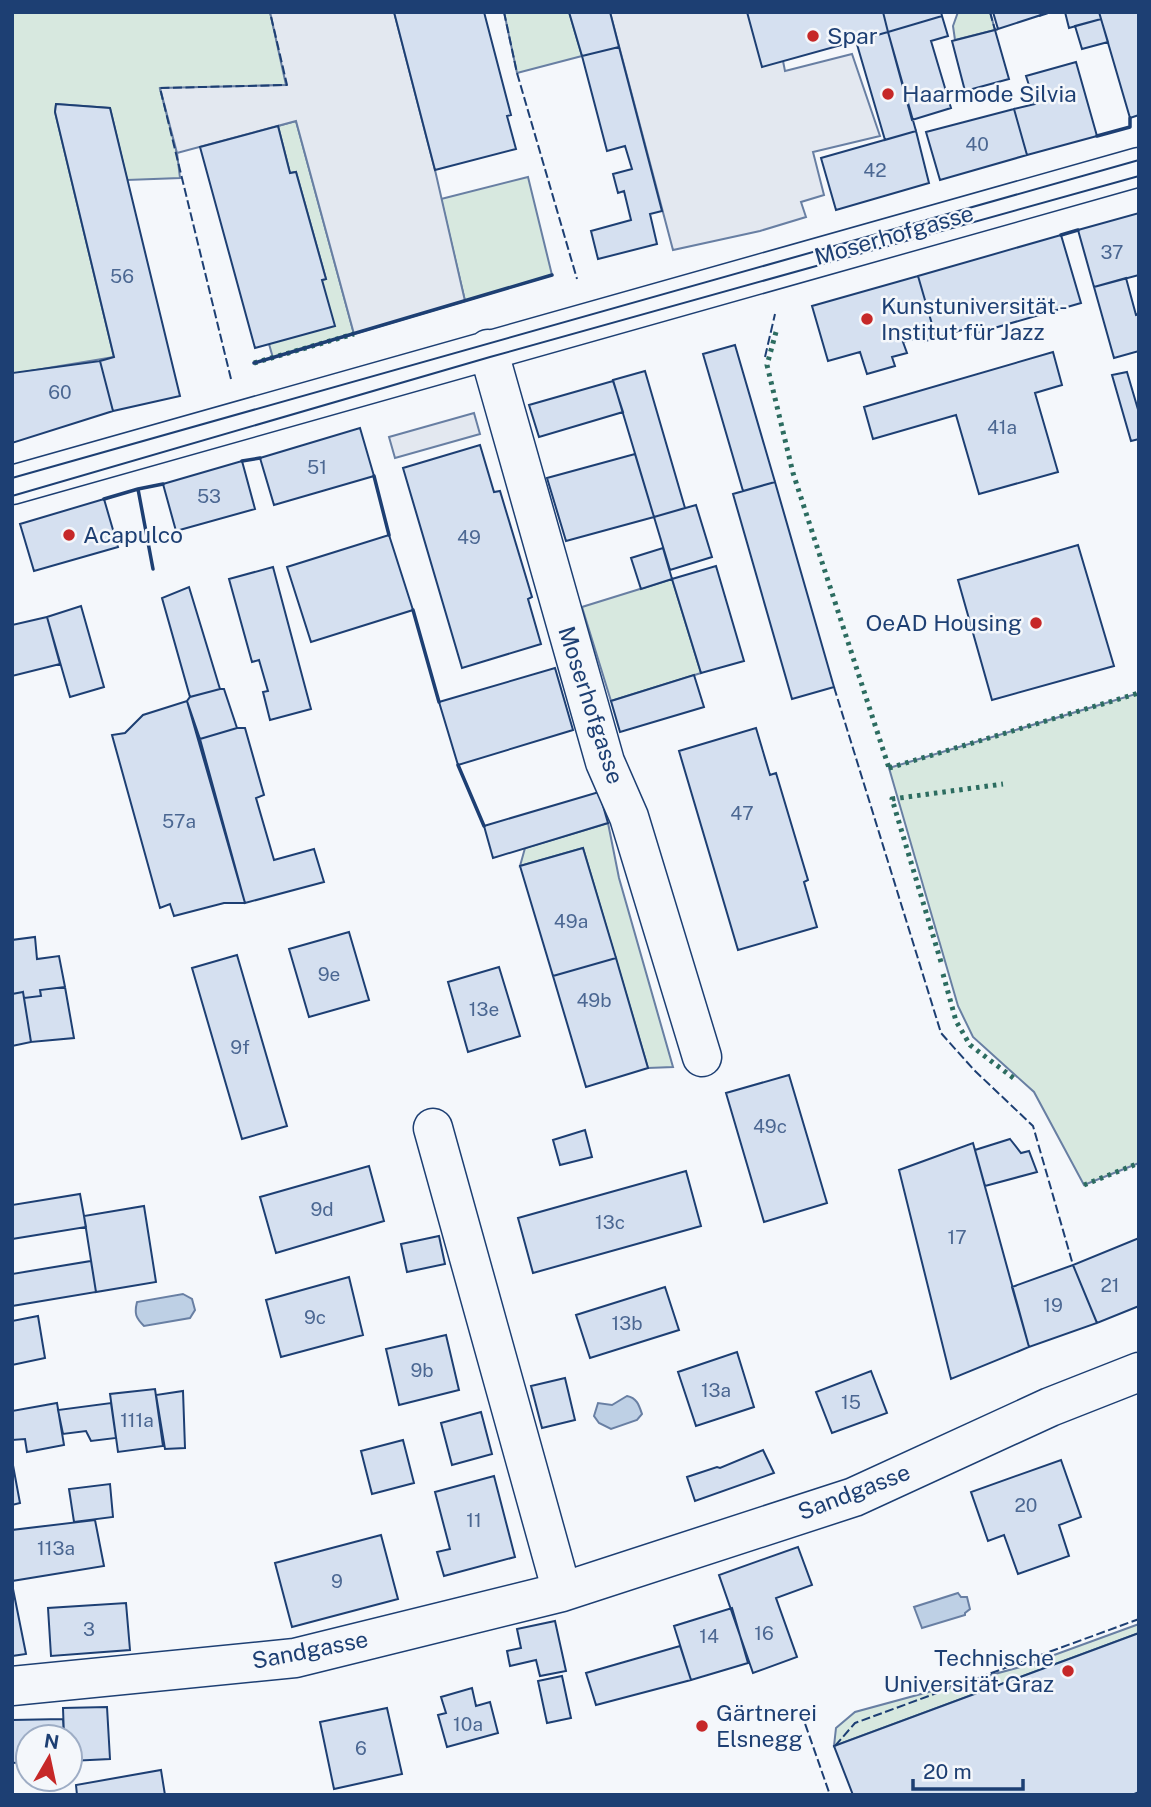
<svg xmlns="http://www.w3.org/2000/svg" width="1151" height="1807" font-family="'Public Sans',sans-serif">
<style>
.green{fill:#d7e8df;stroke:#687fa3;stroke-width:2}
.parking{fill:#e3e8f0;stroke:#687fa3;stroke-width:2}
.water{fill:#bed0e5;stroke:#687fa3;stroke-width:2}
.building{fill:#d5e0f0;stroke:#1d3f73;stroke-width:2}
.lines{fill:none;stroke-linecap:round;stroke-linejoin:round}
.minor-casing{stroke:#1d3f73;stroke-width:41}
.minor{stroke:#f4f7fb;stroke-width:38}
.tram{stroke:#1d3f73;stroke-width:2}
.hedge{stroke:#2c6c60;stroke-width:5;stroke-dasharray:3.5 5;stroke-linecap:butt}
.fence{stroke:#1d3f73;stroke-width:2;stroke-dasharray:9 3.5;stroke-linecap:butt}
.wall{stroke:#1d3f73;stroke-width:3.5}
.poi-dot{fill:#c62828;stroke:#f4f7fb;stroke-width:2.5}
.labels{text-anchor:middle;stroke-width:5;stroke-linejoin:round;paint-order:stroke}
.number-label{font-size:19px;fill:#4b6792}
.poi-label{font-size:23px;fill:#1d3f73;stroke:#f4f7fb;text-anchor:start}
.street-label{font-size:23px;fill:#1d3f73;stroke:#f4f7fb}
</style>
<rect width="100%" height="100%" fill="#f4f7fb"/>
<!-- green -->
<path class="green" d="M12,12H270L287,85L160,89L177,153L180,178L127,180L110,108L56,104L55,112L114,357L12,374Z
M504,12H569L582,56L517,73Z
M958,12H990L995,30L955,40L953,26Z
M296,121L354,334L273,358L269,344L322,280L326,279L296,172L290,173L278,126Z
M528,177L552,275L465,301L441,199Z
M672,579L701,673L611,701L582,607Z
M1139,693V1163L1084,1185L1034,1092L973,1037L958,1006L889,768Z
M608,823L619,878L673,1067L648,1068L583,848L520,866L525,848Z
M1139,1624V1633L834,1746L836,1728L855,1712L1024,1666Z"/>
<!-- parking -->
<path class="parking" d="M270,12H394L435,170L465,301L354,334L296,121L177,153L160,88L286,85Z
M610,12H747L783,61L785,71L852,54L880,136L813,152L824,195L801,202L806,217L760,231L673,250Z
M474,413L480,434L395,458L389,437Z"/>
<!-- water -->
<path class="water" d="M183,1294L192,1299L195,1310L190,1318L144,1326C136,1318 134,1314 137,1302Z
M627,1396C637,1398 639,1405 642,1414L637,1420L611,1429L599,1423L594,1416L598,1403L612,1405Z
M958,1593L961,1597H967L970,1609L965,1613V1615L922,1628L914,1607Z"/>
<!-- building -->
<path class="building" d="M394,12H484L511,115L507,116L516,149L435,170Z
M569,12H610L619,47L582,56Z
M747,12H883L888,32L762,67Z
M883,12H941L942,16L888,32Z
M993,12H1040L1041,15L998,29Z
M1065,12H1099L1101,19L1069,28Z
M1099,12H1139V115L1130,118Z
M942,16L948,36L931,41L951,108L912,120L888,32Z
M1101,19L1108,42L1082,49L1075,26Z
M995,30L1009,79L965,91L952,41Z
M888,32L916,131L885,140L856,41Z
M619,47L662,211L650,214L657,244L598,259L591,231L631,220L624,191L618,193L613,174L632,169L625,146L607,151L582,56Z
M1076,62L1097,136L1027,155L1014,109L1035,104L1026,76Z
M56,104L110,108L180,396L113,411L100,361L114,357L55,112Z
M1014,109L1027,155L940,180L926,132Z
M278,126L290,173L296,172L326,279L322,280L335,326L255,348L200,147Z
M916,131L929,183L836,210L821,158Z
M1139,213V275L1094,287L1078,230Z
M1061,235L1081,303L970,335L968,328L936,338L918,276Z
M918,276L936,338L925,341L923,336L903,342L907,353L892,357L895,366L867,374L860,352L828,361L812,306Z
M1126,278L1136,315L1139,314V351L1114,358L1094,287Z
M735,345L775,482L743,491L703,354Z
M1053,352L1062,385L1035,393L1058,472L979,494L956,415L873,439L864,407Z
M100,361L113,411L12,443V373Z
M645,371L685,508L654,517L613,380Z
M1127,372L1139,413V439L1131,441L1112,375Z
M613,381L623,412L539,437L529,405Z
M360,428L374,476L274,505L260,458Z
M480,445L494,492L500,491L532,597L528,599L541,644L462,668L403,468Z
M635,454L654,517L566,541L547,478Z
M242,461L255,509L176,531L163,484Z
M775,482L834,687L792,699L733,494Z
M104,499L118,547L34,571L20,524Z
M696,505L712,557L670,570L654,517Z
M389,535L413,610L311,642L287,567Z
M1078,545L1114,666L992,700L958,580Z
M663,548L672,579L641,589L631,558Z
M716,566L744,661L701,673L672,579Z
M273,567L311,709L270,720L263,692L268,691L259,660L252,662L229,579Z
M189,587L220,689L190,697L162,598Z
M81,606L104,687L70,697L47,617Z
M47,617L60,664L12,676V625Z
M555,668L573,730L458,765L439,702Z
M694,675L704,707L620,732L611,701Z
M220,689H224L237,728L200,739L187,701L190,697Z
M187,701L245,903H224L174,916L170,904L160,908L112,735L125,733L143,715Z
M237,728H245L264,795L256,798L274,860L314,849L324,882L245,903L200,739Z
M756,728L770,775L776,773L808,880L804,882L817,927L738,950L679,751Z
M599,792L608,823L493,858L484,826Z
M583,848L616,958L553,976L520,866Z
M349,932L369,1000L309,1017L289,949Z
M35,937L37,959L59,956L65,987L40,990L41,996L24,998L23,992L12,994V940Z
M237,955L287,1126L242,1139L192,968Z
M616,958L648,1068L586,1087L553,976Z
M499,967L520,1036L468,1052L448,982Z
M65,987L74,1038L31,1042L24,998L41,996L40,990Z
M23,992L31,1042L12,1046V994Z
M789,1075L827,1203L764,1222L726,1093Z
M585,1130L592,1157L560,1165L553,1140Z
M1010,1139L1021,1153L1029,1151L1037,1172L985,1186L975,1150Z
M973,1143L1029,1347L951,1379L899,1170Z
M369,1166L384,1221L276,1253L260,1197Z
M686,1171L701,1226L533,1273L518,1218Z
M80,1194L86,1227L12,1239V1205Z
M144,1206L156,1282L96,1292L84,1216Z
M439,1236L445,1264L407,1272L401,1244Z
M1139,1238V1306L1097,1323L1073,1265Z
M91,1261L96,1292L12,1306V1274Z
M1073,1265L1097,1323L1029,1347L1012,1287Z
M349,1277L363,1335L281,1357L266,1300Z
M665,1287L679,1330L590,1358L576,1315Z
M38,1316L45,1358L12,1365V1321Z
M446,1335L459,1390L399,1405L386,1349Z
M737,1352L754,1407L696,1426L678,1372Z
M871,1371L887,1413L832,1433L816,1392Z
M565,1378L575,1420L542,1428L531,1386Z
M155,1389L163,1446L118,1452L110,1394Z
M183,1391L185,1448L165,1449L156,1395Z
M57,1403L64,1445L27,1452L25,1439L12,1440V1411Z
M111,1403L116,1438L91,1441L86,1431L63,1434L58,1410Z
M481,1412L492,1454L452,1465L441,1423Z
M403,1440L414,1483L372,1494L361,1451Z
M763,1450L774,1473L695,1501L687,1477L717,1467L720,1468Z
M12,1460L20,1503L12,1505Z
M1061,1460L1081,1517L1059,1525L1069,1556L1018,1574L1004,1535L988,1541L971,1492Z
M494,1476L515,1557L444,1576L437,1552L450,1549L435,1492Z
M110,1484L113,1517L74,1522L69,1489Z
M95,1520L104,1566L12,1581V1530Z
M381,1535L398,1599L292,1627L275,1563Z
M798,1547L812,1585L776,1598L797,1657L753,1673L719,1575Z
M12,1584L26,1654L12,1656Z
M126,1603L130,1650L51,1656L48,1608Z
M732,1608L748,1663L691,1680L674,1626Z
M555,1621L566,1671L540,1676L536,1660L510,1666L507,1651L521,1648L517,1629Z
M1139,1633V1792L1132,1795H853L834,1746Z
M680,1646L691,1680L596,1705L586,1673Z
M562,1676L571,1718L547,1723L538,1681Z
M472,1688L476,1706L490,1702L498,1733L447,1747L438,1715L446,1713L441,1697Z
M107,1707L110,1759L70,1761V1737H64L63,1708Z
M387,1708L402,1774L334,1789L320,1722Z
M63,1719L64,1737H28V1762L12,1763V1720Z
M161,1770L165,1795H77L76,1785Z"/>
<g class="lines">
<!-- minor casing -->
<g class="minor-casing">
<path id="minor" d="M488,349L605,762L629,817L702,1057
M12,485L1139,167
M433,1128L562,1592
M12,1686L295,1658L562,1592L854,1497L1050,1407L1139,1372"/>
</g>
<!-- minor -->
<use href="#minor" class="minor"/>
<!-- tram -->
<path class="tram" d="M12,478L1139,160
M12,496L490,357L1139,176"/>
<!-- hedge -->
<path class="hedge" d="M776,332L767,365L793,473L889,768
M254,363L354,334
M889,768L1139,693
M941,962L892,799L1003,784
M943,974L956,1021L970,1045L1016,1080
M1084,1185L1139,1163"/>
<!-- fence -->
<path class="fence" d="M504,12L517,73L577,279
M990,12L995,30L999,29
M1039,16L1052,12
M765,357L775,314
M231,379L160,88L287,85L270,12
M834,687L941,1033L974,1070L1033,1126L1073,1265
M801,1712L830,1795
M835,1746L855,1723L1139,1619"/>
<!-- wall -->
<path class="wall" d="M1097,136L1130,127V118
M1061,235L1078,230
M254,363L552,275
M242,461L260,458
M374,476L389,535
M138,489L163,484
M104,499L138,489L153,569
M413,610L439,702
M458,765L484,826"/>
</g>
<!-- markers -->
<g class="poi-dot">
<circle cx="813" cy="36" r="7"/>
<circle cx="888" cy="94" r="7"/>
<circle cx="867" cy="319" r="7"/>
<circle cx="69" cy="535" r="7"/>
<circle cx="1036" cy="623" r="7"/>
<circle cx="1068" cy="1671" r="7"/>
<circle cx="702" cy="1726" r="7"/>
</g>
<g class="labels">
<!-- number labels -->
<g class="number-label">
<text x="977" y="151">40</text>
<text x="875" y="177">42</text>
<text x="1112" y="259">37</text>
<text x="122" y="283">56</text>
<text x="60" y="399">60</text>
<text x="1002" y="434">41a</text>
<text x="317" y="474">51</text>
<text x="209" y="503">53</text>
<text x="469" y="544">49</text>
<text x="742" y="820">47</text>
<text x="179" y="828">57a</text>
<text x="571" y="928">49a</text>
<text x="329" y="981">9e</text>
<text x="594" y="1007">49b</text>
<text x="484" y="1016">13e</text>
<text x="240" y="1054">9f</text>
<text x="770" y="1133">49c</text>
<text x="322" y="1216">9d</text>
<text x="610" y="1229">13c</text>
<text x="957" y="1244">17</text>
<text x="1110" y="1292">21</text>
<text x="1053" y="1312">19</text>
<text x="315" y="1324">9c</text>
<text x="627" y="1330">13b</text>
<text x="422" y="1377">9b</text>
<text x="716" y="1397">13a</text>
<text x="851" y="1409">15</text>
<text x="137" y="1427">111a</text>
<text x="1026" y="1512">20</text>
<text x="474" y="1527">11</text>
<text x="56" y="1555">113a</text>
<text x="337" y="1588">9</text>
<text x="89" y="1636">3</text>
<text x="764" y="1640">16</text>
<text x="709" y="1643">14</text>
<text x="468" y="1731">10a</text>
<text x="361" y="1755">6</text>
</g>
<!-- poi labels -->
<g class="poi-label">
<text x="827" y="44">Spar</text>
<text x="902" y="102">Haarmode Silvia</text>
<text x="881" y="314">Kunstuniversität -<tspan x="881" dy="26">Institut für Jazz</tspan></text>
<text x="83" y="543">Acapulco</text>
<text x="1022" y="631" text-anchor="end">OeAD Housing</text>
<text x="1054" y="1666" text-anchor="end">Technische<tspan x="1054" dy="26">Universität Graz</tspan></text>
<text x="716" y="1721">Gärtnerei<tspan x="716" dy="26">Elsnegg</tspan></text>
</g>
<!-- street labels -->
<g class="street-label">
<text transform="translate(894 235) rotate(-16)" y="8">Moserhofgasse</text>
<text transform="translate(591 705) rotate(72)" y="8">Moserhofgasse</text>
<text transform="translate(854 1492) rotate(-21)" y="8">Sandgasse</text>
<text transform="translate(310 1650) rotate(-11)" y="8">Sandgasse</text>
</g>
</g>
<!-- border -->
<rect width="1151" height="1807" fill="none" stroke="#1d3f73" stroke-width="28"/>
<!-- north arrow -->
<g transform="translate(49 1758) rotate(9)"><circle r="33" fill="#f4f7fb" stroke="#9eadc5" stroke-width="2"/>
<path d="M0-5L12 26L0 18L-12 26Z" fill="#c62828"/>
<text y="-10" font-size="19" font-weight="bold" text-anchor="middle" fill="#1d3f73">N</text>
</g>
<!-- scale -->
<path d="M913 1779v10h110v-10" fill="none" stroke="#1d3f73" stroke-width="3.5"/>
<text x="923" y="1779" font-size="21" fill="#1d3f73" stroke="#f4f7fb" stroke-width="5" paint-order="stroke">20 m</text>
</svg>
